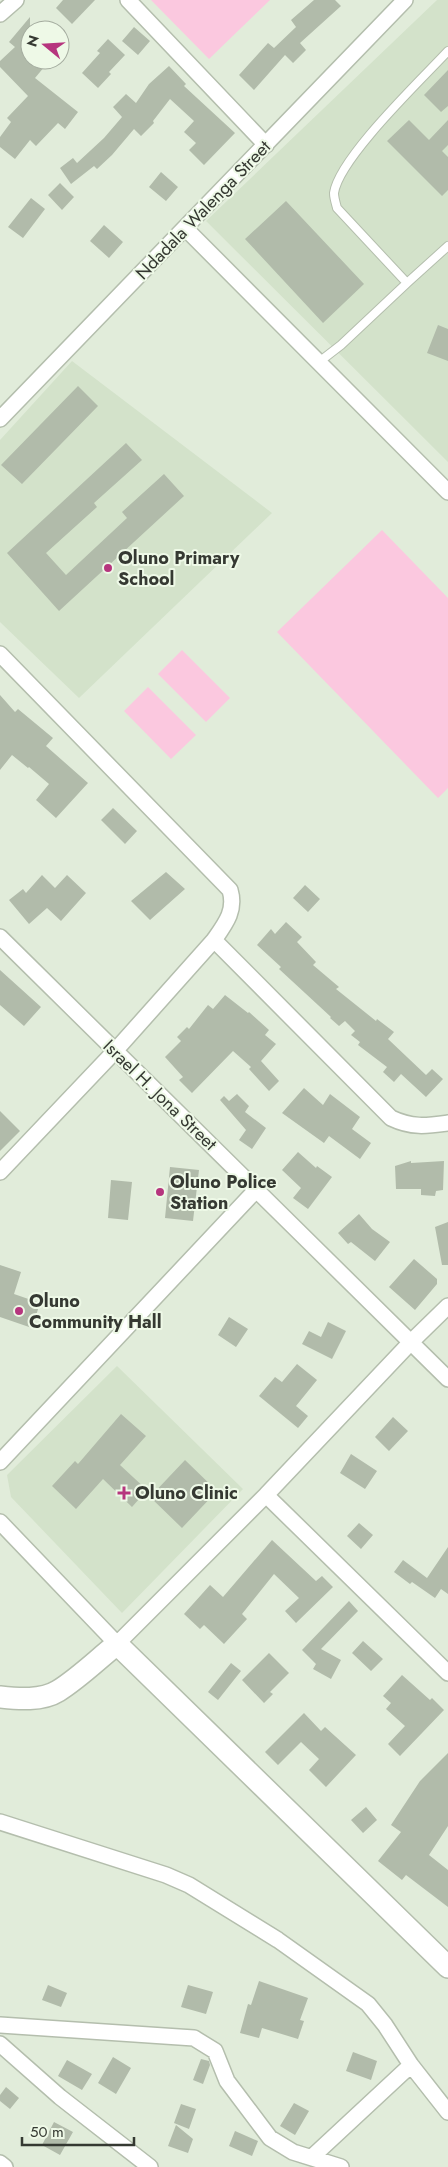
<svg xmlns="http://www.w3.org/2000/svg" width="448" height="2167" font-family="Jost,sans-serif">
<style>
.built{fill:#d3e2ca}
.green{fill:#fbc8df}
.building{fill:#b1bbaa}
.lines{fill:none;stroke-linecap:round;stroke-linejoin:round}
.lane-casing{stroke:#b4bead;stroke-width:10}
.street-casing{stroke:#b4bead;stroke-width:18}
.secondary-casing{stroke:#b4bead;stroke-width:24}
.lane{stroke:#fff;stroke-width:8}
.street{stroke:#fff;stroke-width:15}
.secondary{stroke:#fff;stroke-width:21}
.poi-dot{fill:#b6357e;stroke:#eef9e7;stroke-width:2}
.labels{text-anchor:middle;stroke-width:4;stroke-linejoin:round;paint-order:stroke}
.street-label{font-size:18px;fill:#353932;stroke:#eef9e7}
.poi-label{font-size:18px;font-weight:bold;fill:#353932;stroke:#eef9e7;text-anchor:start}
</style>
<rect width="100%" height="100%" fill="#e1ecda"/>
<!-- built -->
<path class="built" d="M437,0H448V462L206,221Z
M72,361L272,513L79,698L0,622V440Z
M117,1366L243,1489L122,1613L11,1497L7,1475Z"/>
<!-- green -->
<path class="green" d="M151,0H270L209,59Z
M382,530L448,598V788L438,798L277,632Z
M182,650L230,698L206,722L158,674Z
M148,687L196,735L171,759L124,711Z"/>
<!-- building -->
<path class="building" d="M63,0H95L72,24L56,8Z
M314,0H335L341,6L300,43L306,50L293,63L285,55L254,90L239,75L268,43L274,48L296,27L291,20Z
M30,17V60H50L35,78L78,112L65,129L58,123L36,146L30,140L15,159L0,147V137L11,122L7,118L28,96L0,67V61L15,47L9,42Z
M134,27L150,41L138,55L122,41Z
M108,39L125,55L109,72L111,74L98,88L82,73L100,53L97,51Z
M169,66L186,84L184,86L235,133L204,165L189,150L196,143L184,132L194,121L170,99L153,121L154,123L141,136L134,129L112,155L97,169L94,166L71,184L60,168L73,158L77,163L104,138L122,117L113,107L126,94L136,103L149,84Z
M448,70V106L441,112L424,95Z
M409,120L429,140L448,120V145L442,151L448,157V190L442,196L387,141Z
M161,172L178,187L166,201L149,187Z
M60,183L74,197L62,210L48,195Z
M31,198L45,209L23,238L8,227Z
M286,201L364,284L323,323L245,239Z
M104,225L123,242L109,258L90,241Z
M438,325L448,329V361L427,353Z
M78,386L98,406L22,484L1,465Z
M126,443L142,460L94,503L97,507L46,553L66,575L127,518L122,512L164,474L184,496L59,611L7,553Z
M0,695L15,712L18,709L53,738L46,746L88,783L56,818L36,800L49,784L29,767L28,768L12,755L0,770Z
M113,808L137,831L125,844L101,820Z
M166,872L185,889L150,920L131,901Z
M42,875L55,888L67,875L86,893L61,921L47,908L29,924L9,900L23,889L26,893Z
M305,885L320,899L308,912L293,898Z
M286,922L302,937L297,942L316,962L313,965L339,987L336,989L376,1021L377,1019L394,1032L388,1039L426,1075L432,1069L443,1079L426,1097L401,1074L394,1082L383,1072L387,1067L358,1045L360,1042L351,1035L355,1031L345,1021L339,1026L330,1018L331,1017L279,969L281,967L257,945L271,929L275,934Z
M0,970L41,1007L24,1026L0,1005Z
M225,995L248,1013L249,1012L269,1030L265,1035L276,1044L261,1061L279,1081L269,1091L249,1069L251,1067L233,1051L192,1093L179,1080L183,1077L165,1057L181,1041L177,1037L187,1027L189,1029L208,1005L213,1009Z
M304,1088L323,1105L330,1094L360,1117L352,1129L371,1143L360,1159L329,1136L324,1143L282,1113Z
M237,1094L249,1106L245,1112L266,1128L252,1149L239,1140L246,1130L220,1100L224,1096L229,1101Z
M0,1111L20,1131L0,1151Z
M298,1152L316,1168L317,1166L332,1177L308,1209L293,1198L301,1188L282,1170Z
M411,1161V1163L444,1161L443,1190L436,1191L435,1196L421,1195V1189H396L395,1166Z
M170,1167L199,1170L193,1221L165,1218Z
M111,1180L132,1182L128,1220L108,1218Z
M359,1214L372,1229L390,1242L375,1261L351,1242L348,1244L338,1233Z
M448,1222V1265H442L435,1227Z
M414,1259L437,1279V1284L415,1310L389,1287Z
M0,1265L21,1272L14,1294L40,1303L32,1328L0,1317Z
M229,1317L248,1329L236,1347L218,1335Z
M328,1322L346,1331L332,1359L302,1344L309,1331L321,1337Z
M297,1364L317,1380L296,1406L308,1416L298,1428L259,1396L275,1377L282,1382Z
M121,1414L146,1436L120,1465L147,1490L132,1507L103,1479L76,1509L52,1486L75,1461L78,1464Z
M393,1417L408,1431L389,1451L375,1437Z
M351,1454L377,1471L365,1489L340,1473Z
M185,1460L217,1491L182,1528L150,1497Z
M359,1523L373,1535L361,1549L347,1536Z
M272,1540L316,1581L322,1576L333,1587L296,1623L285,1611L299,1598L274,1574L242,1614L247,1619L224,1644L204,1625L200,1629L184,1614L210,1585L223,1597Z
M448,1547V1594L441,1589L435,1598L412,1582L410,1584L394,1572L403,1560L427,1578Z
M349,1601L358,1611L321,1649L341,1660L331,1679L313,1669L316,1664L302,1650Z
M363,1641L383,1659L371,1671L352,1653Z
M269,1653L289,1673L270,1692L273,1694L264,1703L242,1680Z
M231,1663L241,1671L218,1700L208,1692Z
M402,1675L430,1700L432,1698L444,1710L400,1756L388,1744L405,1726L386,1709L391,1703L383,1696Z
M304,1713L321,1731L325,1727L356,1755L326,1787L309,1770L319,1759L301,1742L278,1765L265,1752Z
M448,1753V1826L429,1855L448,1870V1907L406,1875L402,1880L378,1861L401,1832L391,1825L420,1781Z
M366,1807L377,1820L363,1833L351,1820Z
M259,1981L308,1998L300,2020L304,2021L298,2039L262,2028L259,2038L240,2033L248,2004L251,2005Z
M48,1985L67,1993L61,2007L42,2000Z
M188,1985L213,1992L206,2014L181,2007Z
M353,2052L377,2061L371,2080L346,2071Z
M113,2057L131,2068L116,2094L98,2083Z
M201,2059L209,2061L210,2065L203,2084L193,2080Z
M67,2060L92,2074L82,2090L58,2076Z
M6,2087L19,2098L10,2109L0,2101V2095Z
M294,2103L309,2111L295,2135L280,2126Z
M181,2104L196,2109L189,2129L174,2123Z
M54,2122L73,2132L60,2155L42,2145Z
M176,2125L193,2139L188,2153L168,2146Z
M235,2131L258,2141L252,2156L229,2146Z"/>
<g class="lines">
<!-- lane casing -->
<g class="lane-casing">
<path id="lane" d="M407,283L448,246
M319,362L341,345L407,283L337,208C336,204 334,198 334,193C339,158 421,80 448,51"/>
</g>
<!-- street casing -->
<g class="street-casing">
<path id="street" d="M128,0L266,145
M0,14L16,0
M185,228L448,492
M0,419L405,0
M0,654L230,890C236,910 226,923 214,940
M0,937L448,1379
M0,1172L115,1051L214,940L391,1118C412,1128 426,1126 448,1123
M0,1462L257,1189
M266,1495L448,1673
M0,1522L117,1644L266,1495L411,1342L448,1306
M0,1822L166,1875L189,1885L278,1940L368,2004L385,2025L411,2065L448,2112
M0,2025L194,2038L215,2051L227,2081L270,2138L293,2152L341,2167
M0,2044L60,2097L150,2167
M312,2157L411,2065
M0,2163L5,2167"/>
</g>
<!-- secondary casing -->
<g class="secondary-casing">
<path id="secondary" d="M0,1697C18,1699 42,1701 58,1691C79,1678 98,1659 117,1644L448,1967"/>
</g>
<!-- lane -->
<use href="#lane" class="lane"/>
<!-- street -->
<use href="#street" class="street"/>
<!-- secondary -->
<use href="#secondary" class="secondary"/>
</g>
<!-- markers -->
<g class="poi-dot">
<circle cx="108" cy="568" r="5"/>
<circle cx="160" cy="1192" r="5"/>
<circle cx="19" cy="1311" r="5"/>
<path d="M121.5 1485.5h5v5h5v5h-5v5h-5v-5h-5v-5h5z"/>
</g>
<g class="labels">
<!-- street labels -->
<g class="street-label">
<text transform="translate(203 210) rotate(-46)" y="6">Ndadala Walenga Street</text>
<text transform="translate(160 1095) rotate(44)" y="6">Israel H. Jona Street</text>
</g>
<!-- poi labels -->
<g class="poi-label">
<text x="118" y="564">Oluno Primary<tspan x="118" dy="21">School</tspan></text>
<text x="170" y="1188">Oluno Police<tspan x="170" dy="21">Station</tspan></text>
<text x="29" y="1307">Oluno<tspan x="29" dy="21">Community Hall</tspan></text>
<text x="135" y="1499">Oluno Clinic</text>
</g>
</g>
<!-- north arrow -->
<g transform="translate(45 45) rotate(288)"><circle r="24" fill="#eef9e7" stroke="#a4ac9f"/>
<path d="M0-4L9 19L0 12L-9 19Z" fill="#b6357e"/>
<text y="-8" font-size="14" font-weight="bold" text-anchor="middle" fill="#353932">N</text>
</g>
<!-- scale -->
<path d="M22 2137v8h112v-8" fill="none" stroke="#353932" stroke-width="2.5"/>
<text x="30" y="2137" font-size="15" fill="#353932" stroke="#eef9e7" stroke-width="4" paint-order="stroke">50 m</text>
</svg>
